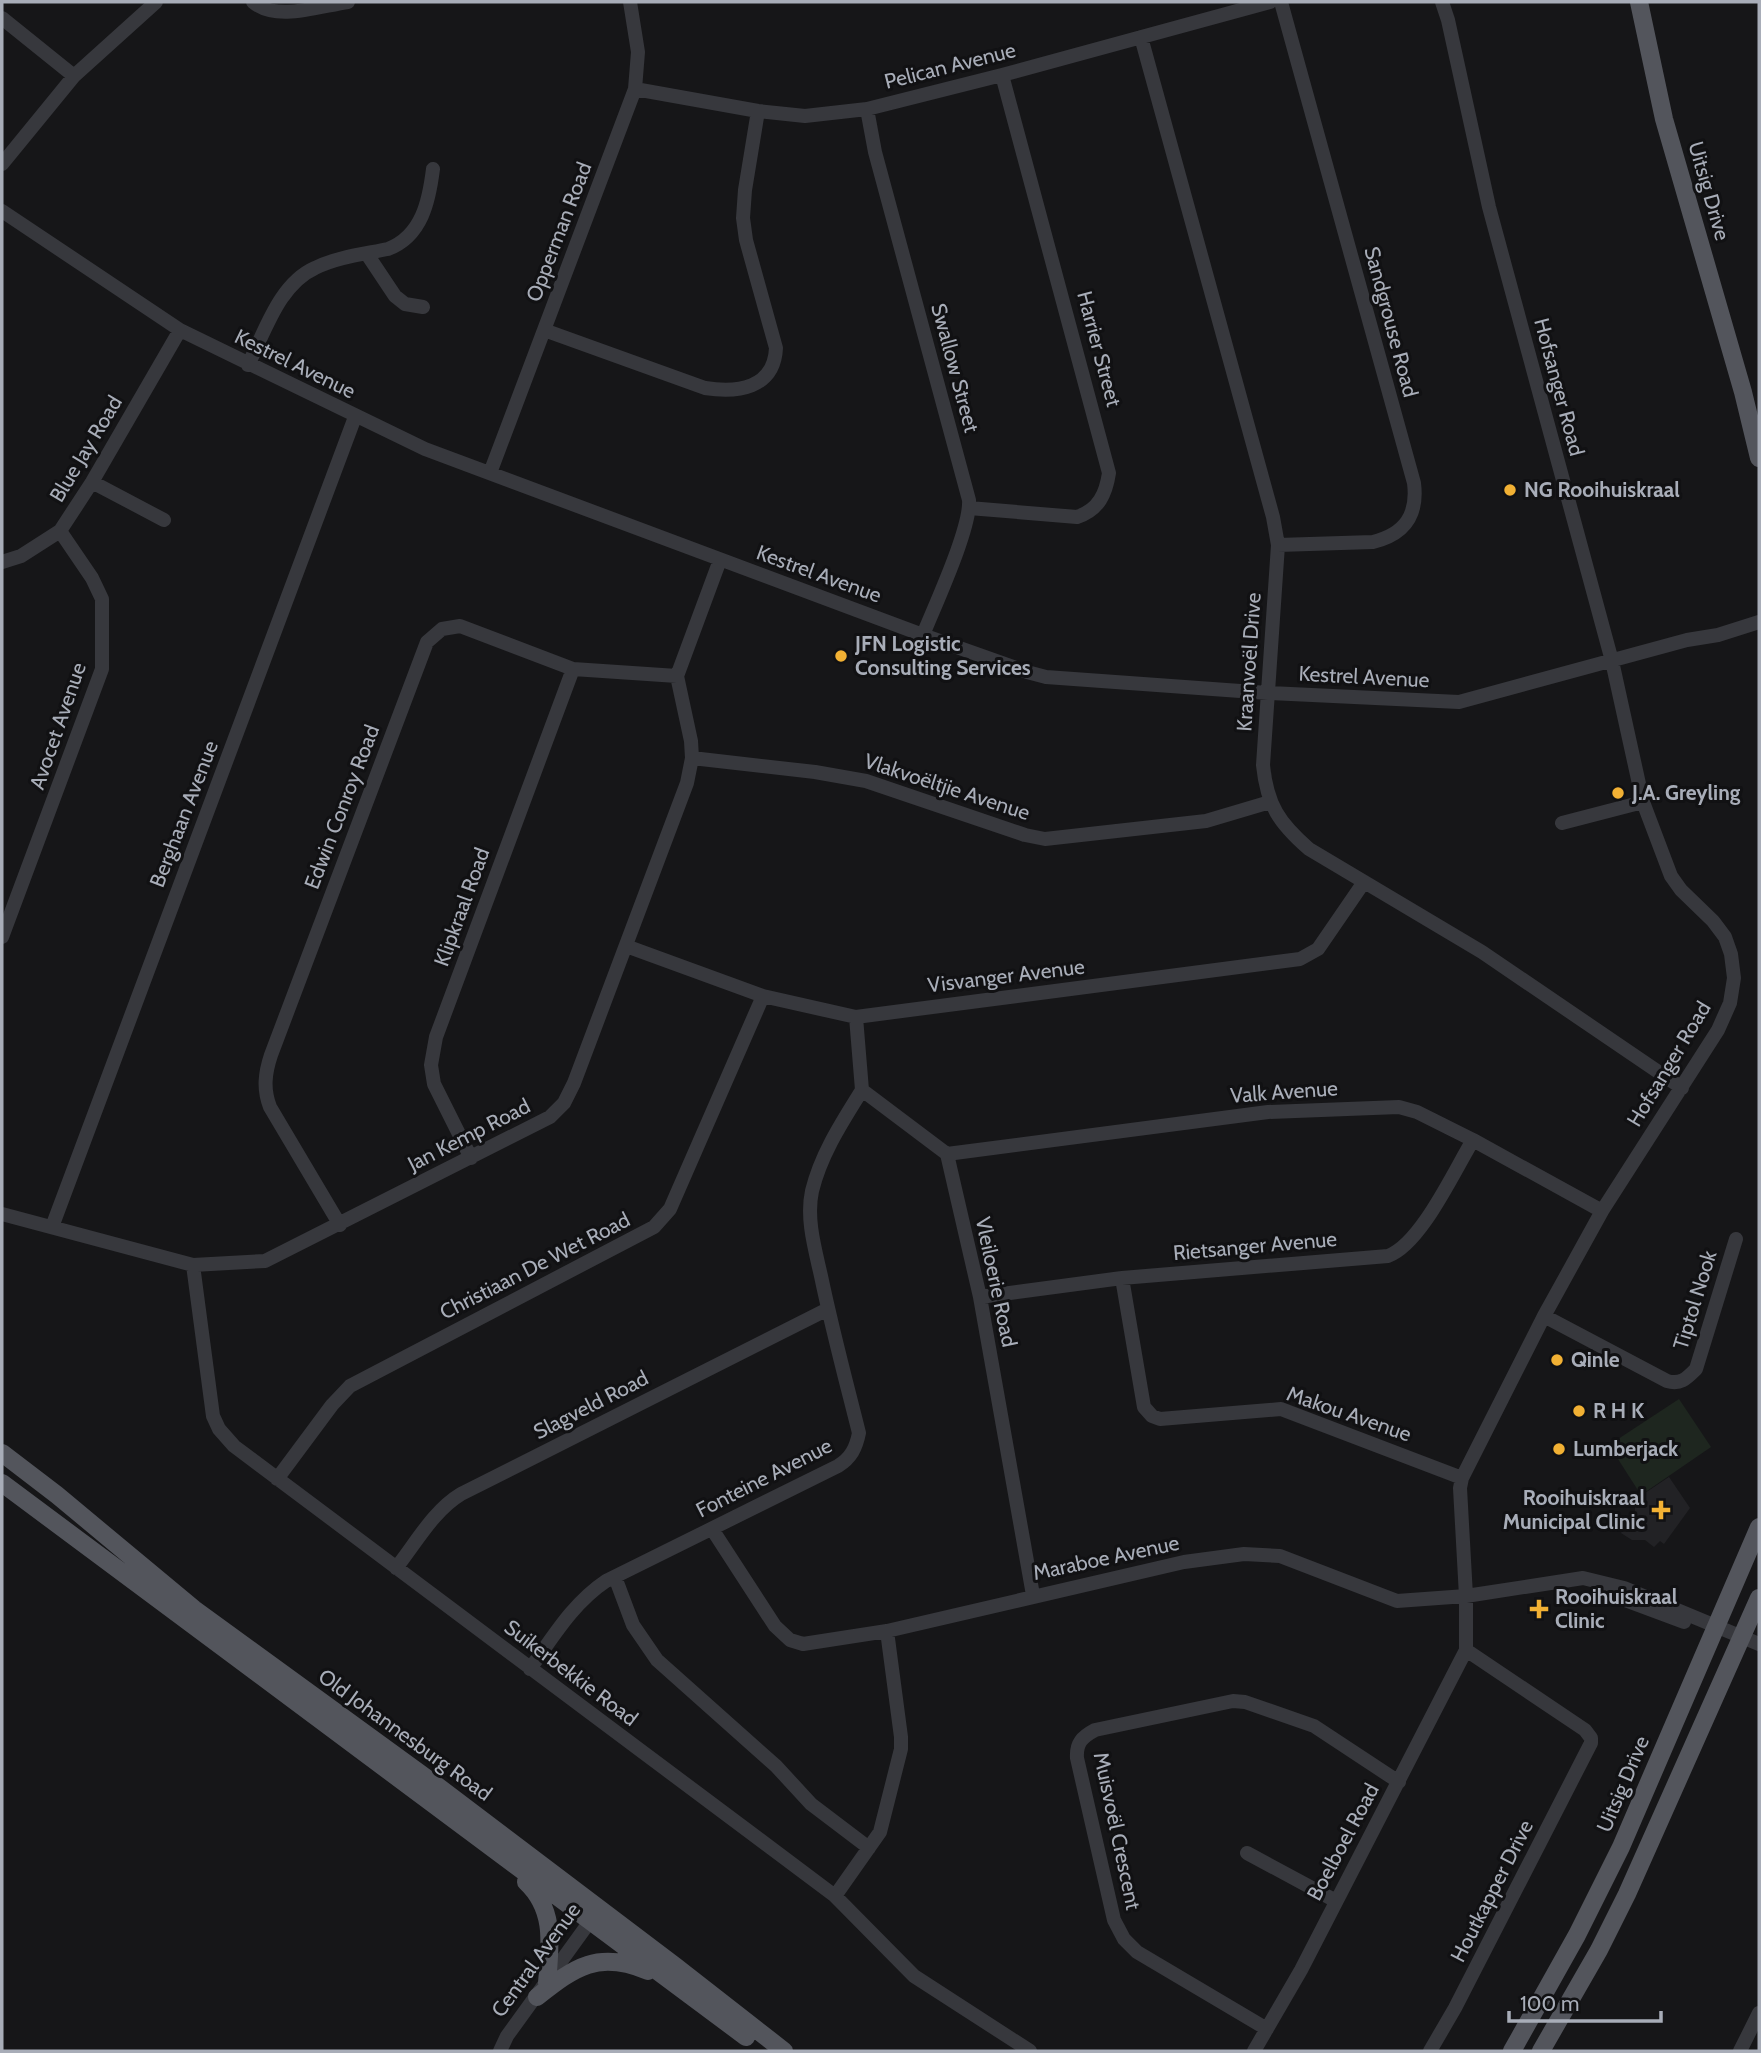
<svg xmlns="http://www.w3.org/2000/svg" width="1761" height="2053" font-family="Cabin,sans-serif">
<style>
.built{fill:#222225}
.green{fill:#1e261f}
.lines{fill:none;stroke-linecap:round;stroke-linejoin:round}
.minor{stroke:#37383d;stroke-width:14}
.major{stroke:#53555c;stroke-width:18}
.poi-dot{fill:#f2b134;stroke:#111113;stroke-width:2.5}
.labels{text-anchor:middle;stroke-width:6;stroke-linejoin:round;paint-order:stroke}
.street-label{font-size:21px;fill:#a8adb8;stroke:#111113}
.poi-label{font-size:21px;font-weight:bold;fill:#a8adb8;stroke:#111113;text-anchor:start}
</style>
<rect width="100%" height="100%" fill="#161618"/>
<!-- built -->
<path class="built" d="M1669,1477L1690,1508L1664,1544L1660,1541L1654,1547L1645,1540H1632L1621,1533L1635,1513V1506L1642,1495Z"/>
<!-- green -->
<path class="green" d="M1679,1399L1711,1447L1641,1495L1609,1445Z"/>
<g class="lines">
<!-- minor -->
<path class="minor" d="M253,2C276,22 320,6 348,2
M2,18L74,76
M1141,37L1273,517L1278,545L1263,765C1267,805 1279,823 1309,849L1482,952L1682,1088
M635,89L758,111L805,116L867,109L1002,75L1270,2
M867,109L875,152L969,500C971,528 935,605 923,635
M2,164L74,76L156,2
M2,211L180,330L425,449L923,635L1027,672L1046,677L1268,693L1459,702L1687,640L1718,635L1759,622
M367,254L395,296L405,304L423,307
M544,330L705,388C737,393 774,389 776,348L746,240L743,218L745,190L758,111
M248,365C265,332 279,284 315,268C337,257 364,254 388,249C422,236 429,201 433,169
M490,473L635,89L638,52L630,2
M92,482L164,520
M969,508L1077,517C1099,510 1106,493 1109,473L1002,75
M1278,545L1373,542C1405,534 1418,515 1414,483L1281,2
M2,562L21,556L60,531L92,482L180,330
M692,758L815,772L866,781L1025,835L1045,839L1206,821L1270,802
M1562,823L1643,802
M2,937L102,669V599L92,578L60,531
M626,946L763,996L856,1017L1300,959L1318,949L1364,882
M856,1017L862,1090L947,1154L980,1297L1033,1595
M947,1154L1268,1112L1399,1107L1417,1112L1473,1140L1602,1211
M471,1158L434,1084L431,1065L436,1037L573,669
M2,1214L193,1265L265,1261L550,1117L564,1103L574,1083L687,783L692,758L691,741L677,676L720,560
M340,1225L270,1107C263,1089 265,1073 271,1055L427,642L442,629L460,626L573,669L677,676
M52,1227L355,417
M193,1265L213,1416L219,1429L234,1446L835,1896L914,1976L1030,2051
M1122,1278L1144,1407L1152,1416L1160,1419L1281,1409L1462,1478
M980,1297L1122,1278L1388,1256C1421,1244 1454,1171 1473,1140
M1544,1316L1667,1381C1681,1385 1687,1378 1696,1369L1736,1239
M277,1479L332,1405L350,1386L654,1227L670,1209L763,996
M712,1529L775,1626L790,1640L803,1644L887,1631L1184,1562L1244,1554L1280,1556L1397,1601L1466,1596L1583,1578L1624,1588L1759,1644
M396,1568C416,1543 433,1511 461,1494L828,1309
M615,1577L633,1625L657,1660L776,1766L811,1804L869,1848
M1598,1590L1684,1622
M530,1669C553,1637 573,1603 606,1581L838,1466C851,1458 856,1448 859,1433C846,1381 832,1329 821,1276C815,1249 806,1219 812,1191C821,1154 842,1122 862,1090
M1247,1853L1336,1901
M835,1896L880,1832L901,1749V1737L887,1631
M1267,2029L1137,1952L1124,1939L1114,1920L1077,1758C1076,1743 1082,1737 1095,1730L1233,1701L1245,1702L1314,1726L1399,1782
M500,2051L507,2036L596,1913
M1254,2051L1301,1970L1466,1650
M1430,2051L1455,2008L1591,1743V1738L1585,1730L1466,1650V1596L1460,1488L1462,1478L1544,1316L1602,1211L1718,1030L1730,1003L1734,978L1731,954L1725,937L1713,921L1681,890L1671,876L1643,802L1612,661L1489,207L1448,20L1442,2
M1740,2051L1759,2013"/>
<!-- major -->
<path class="major" d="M1639,2L1664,119L1743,392L1759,458
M2,1453L57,1495L194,1609L436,1785L675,1966L784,2051
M2,1483L746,2037
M526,1882C556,1910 550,1946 547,1983
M537,1997C575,1967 598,1950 648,1971
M1512,2051L1577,1935L1621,1847L1759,1527
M1541,2051L1599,1950L1627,1894L1759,1598"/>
</g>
<!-- markers -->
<g class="poi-dot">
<circle cx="1510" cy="490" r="7"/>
<circle cx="841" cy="656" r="7"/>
<circle cx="1618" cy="793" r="7"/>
<circle cx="1557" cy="1360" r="7"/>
<circle cx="1579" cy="1411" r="7"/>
<circle cx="1559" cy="1449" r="7"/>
<path d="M1657.5 1499.5h7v7h7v7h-7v7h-7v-7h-7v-7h7z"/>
<path d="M1535.5 1598.5h7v7h7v7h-7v7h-7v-7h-7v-7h7z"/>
</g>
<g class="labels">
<!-- street labels -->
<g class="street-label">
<text transform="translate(950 66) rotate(-14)" y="7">Pelican Avenue</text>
<text transform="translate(1709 191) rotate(74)" y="7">Uitsig Drive</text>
<text transform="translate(559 232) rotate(-69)" y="7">Opperman Road</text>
<text transform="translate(1391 322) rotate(75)" y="7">Sandgrouse Road</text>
<text transform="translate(1099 349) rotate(75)" y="7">Harrier Street</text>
<text transform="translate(295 364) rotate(26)" y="7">Kestrel Avenue</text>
<text transform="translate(955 368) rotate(75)" y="7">Swallow Street</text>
<text transform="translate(1559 387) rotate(75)" y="7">Hofsanger Road</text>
<text transform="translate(86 449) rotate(-59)" y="7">Blue Jay Road</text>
<text transform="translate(819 574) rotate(20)" y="7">Kestrel Avenue</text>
<text transform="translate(1249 662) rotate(-86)" y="7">Kraanvoël Drive</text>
<text transform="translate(1364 677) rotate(3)" y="7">Kestrel Avenue</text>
<text transform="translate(58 726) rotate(-71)" y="7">Avocet Avenue</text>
<text transform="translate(947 787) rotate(18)" y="7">Vlakvoëltjie Avenue</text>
<text transform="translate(342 807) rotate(-69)" y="7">Edwin Conroy Road</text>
<text transform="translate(184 814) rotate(-69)" y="7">Berghaan Avenue</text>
<text transform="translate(462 907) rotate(-70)" y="7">Klipkraal Road</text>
<text transform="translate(1006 976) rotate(-7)" y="7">Visvanger Avenue</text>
<text transform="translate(1669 1064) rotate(-59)" y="7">Hofsanger Road</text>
<text transform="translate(1284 1092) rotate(-4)" y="7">Valk Avenue</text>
<text transform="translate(469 1135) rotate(-27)" y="7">Jan Kemp Road</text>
<text transform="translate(1255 1246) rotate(-5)" y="7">Rietsanger Avenue</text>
<text transform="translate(535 1266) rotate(-27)" y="7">Christiaan De Wet Road</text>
<text transform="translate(996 1282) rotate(78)" y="7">Vleiloerie Road</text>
<text transform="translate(1695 1300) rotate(-73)" y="7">Tiptol Nook</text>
<text transform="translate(591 1405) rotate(-27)" y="7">Slagveld Road</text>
<text transform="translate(1349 1414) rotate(19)" y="7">Makou Avenue</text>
<text transform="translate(764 1478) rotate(-27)" y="7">Fonteine Avenue</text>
<text transform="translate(1106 1558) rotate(-12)" y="7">Maraboe Avenue</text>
<text transform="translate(571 1673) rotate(37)" y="7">Suikerbekkie Road</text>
<text transform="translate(405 1735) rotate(36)" y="7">Old Johannesburg Road</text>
<text transform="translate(1623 1784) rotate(-67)" y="7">Uitsig Drive</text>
<text transform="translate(1117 1831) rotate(78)" y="7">Muisvoël Crescent</text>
<text transform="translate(1343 1842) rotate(-62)" y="7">Boelboel Road</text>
<text transform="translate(1492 1891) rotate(-63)" y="7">Houtkapper Drive</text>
<text transform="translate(536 1960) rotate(-54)" y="7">Central Avenue</text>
</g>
<!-- poi labels -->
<g class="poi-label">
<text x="1524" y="497">NG Rooihuiskraal</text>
<text x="855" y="651">JFN Logistic<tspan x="855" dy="24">Consulting Services</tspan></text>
<text x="1632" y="800">J.A. Greyling</text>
<text x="1571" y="1367">Qinle</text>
<text x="1593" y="1418">R H K</text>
<text x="1573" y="1456">Lumberjack</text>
<text x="1645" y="1505" text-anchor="end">Rooihuiskraal<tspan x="1645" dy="24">Municipal Clinic</tspan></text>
<text x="1555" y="1604">Rooihuiskraal<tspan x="1555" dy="24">Clinic</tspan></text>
</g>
</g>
<!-- border -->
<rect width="1761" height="2053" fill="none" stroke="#a8adb8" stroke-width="7"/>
<!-- scale -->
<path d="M1509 2011v10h152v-10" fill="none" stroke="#a8adb8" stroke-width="3.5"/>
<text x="1520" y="2011" font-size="21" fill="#a8adb8" stroke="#111113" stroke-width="5" paint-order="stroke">100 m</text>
</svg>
